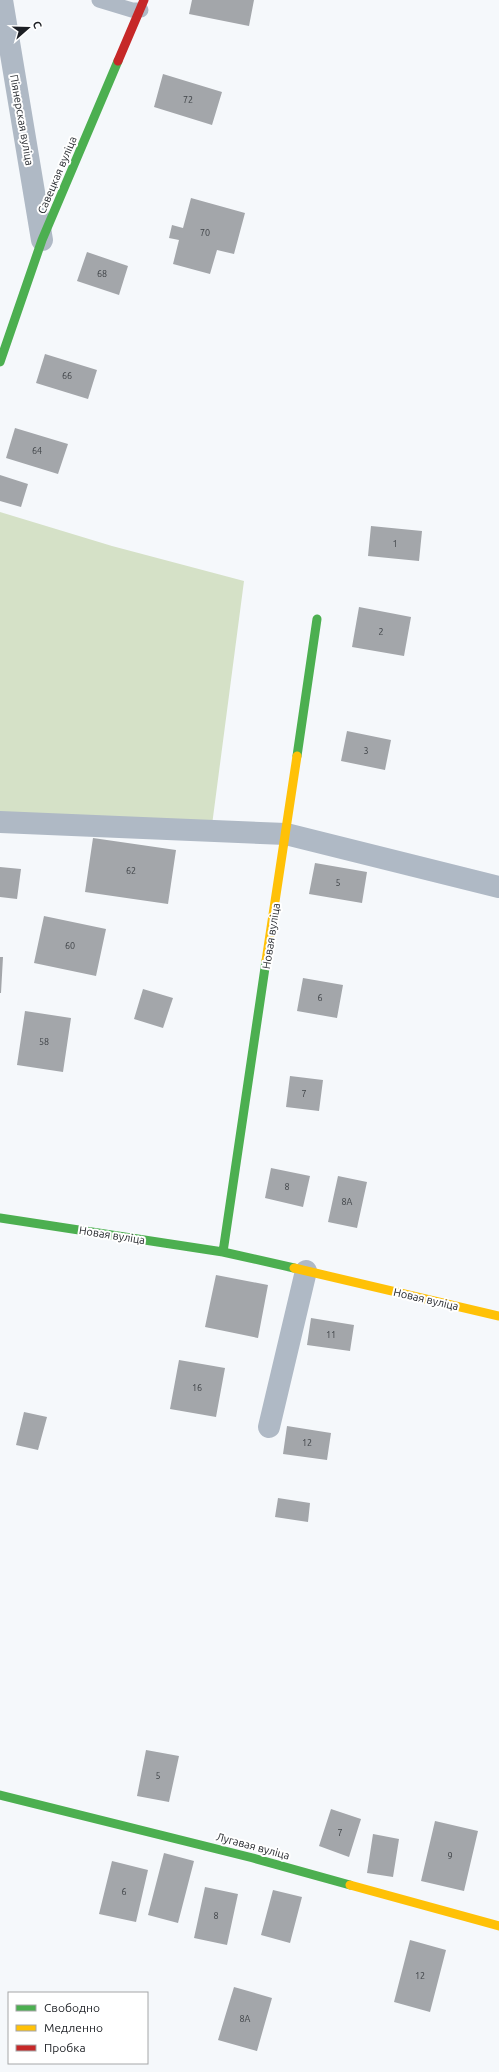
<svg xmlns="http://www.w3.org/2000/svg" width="499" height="2072" font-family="Ubuntu,sans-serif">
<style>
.green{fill:#d5e1c7}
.building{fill:#a3a6aa}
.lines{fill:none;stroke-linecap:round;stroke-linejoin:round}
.lane{stroke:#afb9c5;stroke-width:15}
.street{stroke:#afb9c5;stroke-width:22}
.fast{stroke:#4caf50;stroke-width:9}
.slow{stroke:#ffc107;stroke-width:9}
.jam{stroke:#c62828;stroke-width:9}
.labels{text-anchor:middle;stroke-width:4;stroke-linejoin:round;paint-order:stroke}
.number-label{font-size:9px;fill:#3e4246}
.street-label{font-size:11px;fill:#1d2025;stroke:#fff}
</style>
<rect width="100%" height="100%" fill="#f5f8fb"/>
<!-- green -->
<path class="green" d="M0,512L112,546L244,581L212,825L0,812Z"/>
<!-- building -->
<path class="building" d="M192,0H254L249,26L189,14Z
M163,74L222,92L212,125L154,107Z
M191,198L245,213L234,254L217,250L210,274L173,264L179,240L169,238L172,225L183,228Z
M87,252L128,266L119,295L77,281Z
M45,354L97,370L88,399L36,383Z
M15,428L68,444L58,474L6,458Z
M0,475L28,484L21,507L0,501Z
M371,526L422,531L419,561L368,556Z
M359,607L411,617L404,656L352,647Z
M347,731L391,740L385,770L341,761Z
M93,838L176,850L168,904L85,892Z
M315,863L367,872L362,903L309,894Z
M0,867L21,869L17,899L0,897Z
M44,916L106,929L96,976L34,963Z
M0,957H3L1,993H0Z
M303,978L343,985L337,1018L297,1011Z
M143,989L173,998L163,1028L134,1019Z
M25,1011L71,1018L63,1072L17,1065Z
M290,1076L323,1080L319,1111L286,1107Z
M271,1168L310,1176L303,1207L265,1198Z
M338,1176L367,1182L357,1228L328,1222Z
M216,1275L268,1285L258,1338L205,1327Z
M311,1318L354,1325L350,1351L307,1345Z
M179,1360L225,1368L216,1417L170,1409Z
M24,1412L47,1417L38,1450L16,1445Z
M287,1426L331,1433L327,1460L283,1454Z
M278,1498L310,1503L308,1522L275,1517Z
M146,1750L179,1756L169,1802L137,1796Z
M331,1809L361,1819L349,1857L319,1846Z
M435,1821L478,1831L464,1891L421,1881Z
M373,1834L399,1839L393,1877L367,1873Z
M164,1853L194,1861L178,1923L148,1915Z
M112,1861L148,1870L136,1922L99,1914Z
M205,1887L238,1894L227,1945L194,1938Z
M273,1890L302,1897L290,1943L261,1935Z
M410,1940L446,1950L430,2012L394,2002Z
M234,1987L272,1998L257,2051L218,2040Z"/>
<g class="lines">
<!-- lane -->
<path class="lane" d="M99,0L132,10H141"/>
<!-- street -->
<path class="street" d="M2,0L42,240
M0,822L286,834L499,887
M269,1427L306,1271"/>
<!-- fast -->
<path class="fast" d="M0,362L42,240L118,61
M297,756L317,619
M0,1218L223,1252L294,1268
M223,1252L266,961
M0,1795L253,1858L350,1885"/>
<!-- slow -->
<path class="slow" d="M266,961L297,756
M294,1268L499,1316
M350,1885L499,1926"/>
<!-- jam -->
<path class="jam" d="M118,61L144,0"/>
</g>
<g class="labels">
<!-- number labels -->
<g class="number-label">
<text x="188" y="103">72</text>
<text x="205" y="236">70</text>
<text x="102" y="277">68</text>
<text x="67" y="379">66</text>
<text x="37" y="454">64</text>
<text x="395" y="547">1</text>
<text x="381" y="635">2</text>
<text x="366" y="754">3</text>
<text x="131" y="874">62</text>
<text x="338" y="886">5</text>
<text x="70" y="949">60</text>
<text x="320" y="1001">6</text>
<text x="44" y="1045">58</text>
<text x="304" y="1097">7</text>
<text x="287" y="1190">8</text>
<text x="347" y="1205">8А</text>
<text x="331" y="1338">11</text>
<text x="197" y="1391">16</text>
<text x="307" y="1446">12</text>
<text x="158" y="1779">5</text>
<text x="340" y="1836">7</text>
<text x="450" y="1859">9</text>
<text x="124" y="1895">6</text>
<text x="216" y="1919">8</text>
<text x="420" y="1979">12</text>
<text x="245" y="2022">8А</text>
</g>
<!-- street labels -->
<g class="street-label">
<text transform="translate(22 120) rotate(80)" y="4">Піянерская вуліца</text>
<text transform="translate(57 175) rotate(-67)" y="4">Савецкая вуліца</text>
<text transform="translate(271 936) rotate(-81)" y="4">Новая вуліца</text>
<text transform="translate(112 1235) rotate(9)" y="4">Новая вуліца</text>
<text transform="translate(426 1299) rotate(13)" y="4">Новая вуліца</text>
<text transform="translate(253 1846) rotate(15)" y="4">Лугавая вуліца</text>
</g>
</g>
<!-- legend -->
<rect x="8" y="1992" width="140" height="72" fill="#ffffff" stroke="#a5a6a8"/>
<rect x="16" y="2005" width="20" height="6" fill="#4caf50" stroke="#a5a6a8"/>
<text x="44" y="2012" font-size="12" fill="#1d2025">Свободно</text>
<rect x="16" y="2025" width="20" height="6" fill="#ffc107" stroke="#a5a6a8"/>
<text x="44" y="2032" font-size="12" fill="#1d2025">Медленно</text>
<rect x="16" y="2045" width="20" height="6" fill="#c62828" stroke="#a5a6a8"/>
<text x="44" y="2052" font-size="12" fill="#1d2025">Пробка</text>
<!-- north arrow -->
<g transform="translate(28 28) rotate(70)" stroke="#ffffff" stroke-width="3" paint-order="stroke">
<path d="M0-3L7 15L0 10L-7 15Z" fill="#1d2025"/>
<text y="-6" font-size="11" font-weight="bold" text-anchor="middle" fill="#1d2025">С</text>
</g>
</svg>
